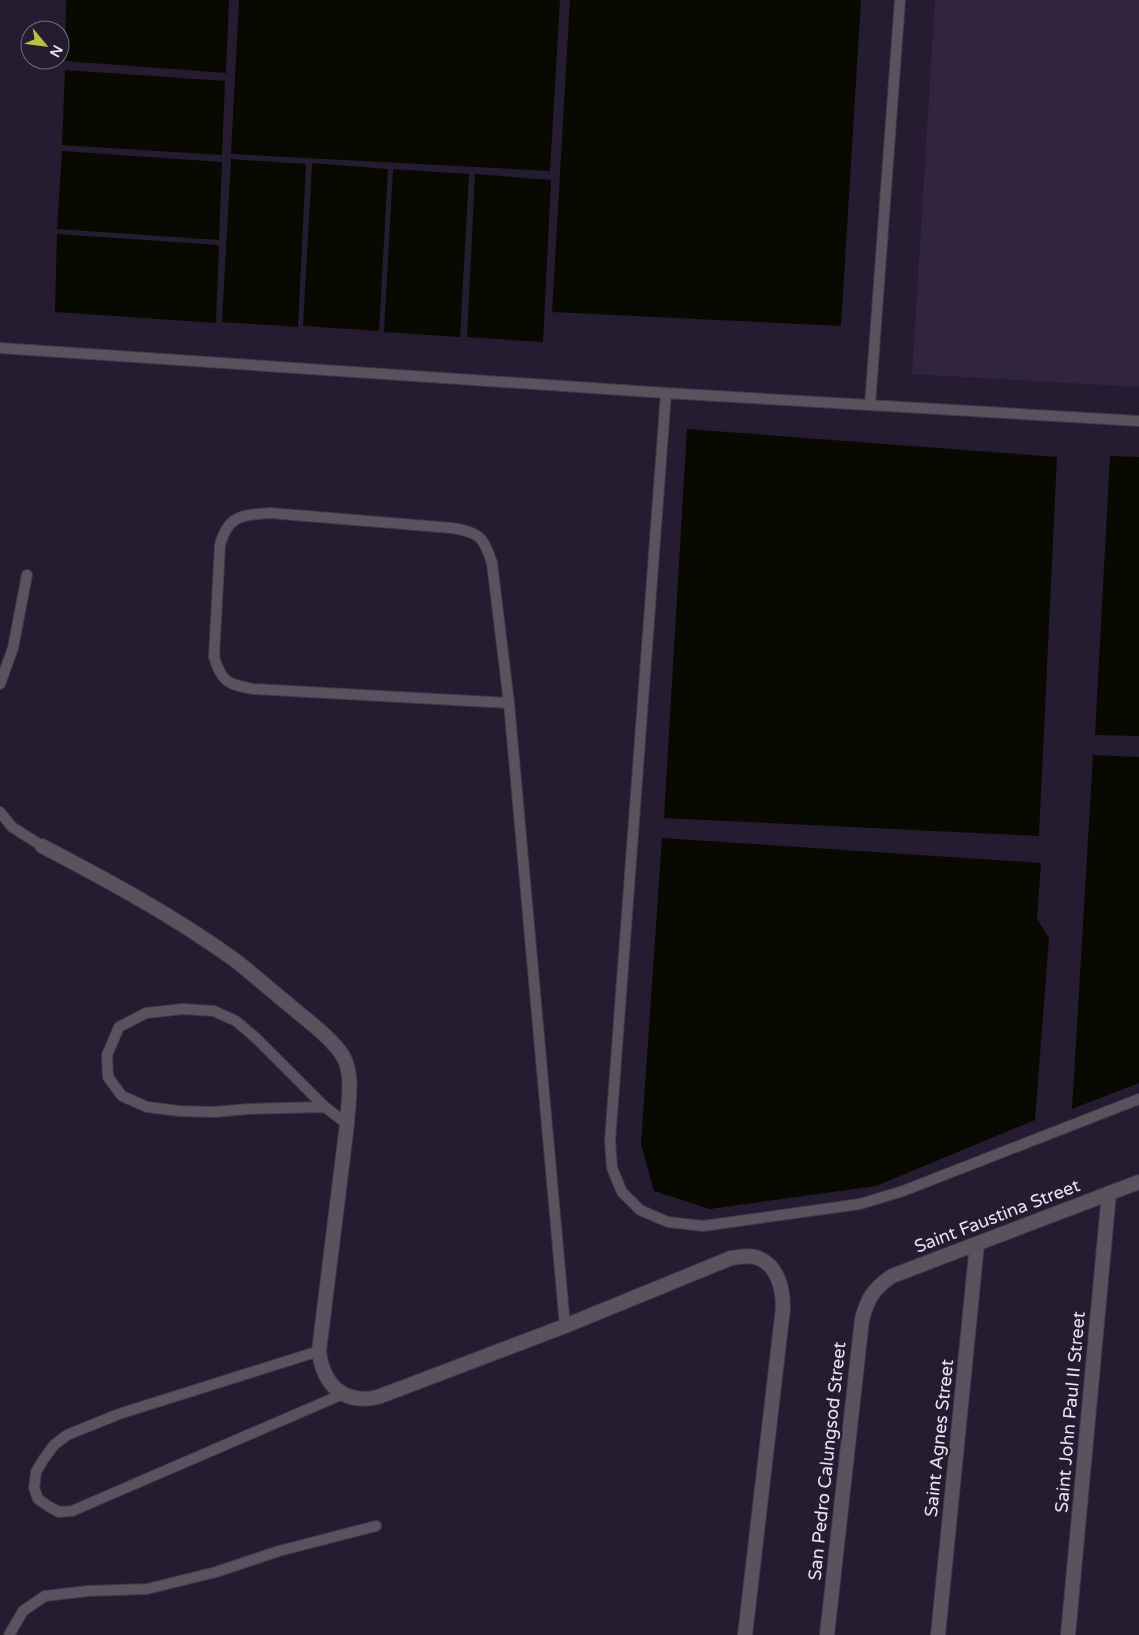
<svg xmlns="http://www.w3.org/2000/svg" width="1139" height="1635" font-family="'Varela Round',sans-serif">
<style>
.built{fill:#31243f}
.water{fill:#080900}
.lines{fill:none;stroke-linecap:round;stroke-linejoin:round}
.service-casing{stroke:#41384c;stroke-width:12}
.minor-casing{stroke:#41384c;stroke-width:16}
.service{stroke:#58535e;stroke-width:10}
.minor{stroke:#58535e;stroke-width:14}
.labels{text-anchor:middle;stroke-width:5;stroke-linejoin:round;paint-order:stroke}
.street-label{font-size:18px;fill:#e8e2f0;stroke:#261c31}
</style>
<rect width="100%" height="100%" fill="#261c31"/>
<!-- built -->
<path class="built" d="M935,0H1139V387L912,374Z"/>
<!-- water -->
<path class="water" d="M66,0H229L226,73L65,61Z
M239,0H560L550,171L231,154Z
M570,0H861L841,326L552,312Z
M65,70L225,81L222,155L62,145Z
M62,151L222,162L219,240L57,229Z
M231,159L306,164L298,327L222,322Z
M312,163L388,169L379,331L303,326Z
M393,169L469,174L460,337L384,332Z
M475,174L551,180L543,342L467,337Z
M57,234L219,245L216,323L55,312Z
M687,429L1057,457L1039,836L664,818Z
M1110,456L1139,457V736L1095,735Z
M1093,755L1139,757V1083L1072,1109Z
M662,838L1041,863L1037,919L1049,938L1035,1120L876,1186L710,1209L654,1191L641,1144Z"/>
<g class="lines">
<!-- service casing -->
<g class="service-casing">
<path id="service" d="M0,348L666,393L1139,421
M666,393L610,1141L612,1168L622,1192L640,1210L668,1222L703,1226L860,1204L903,1191L1139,1099
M870,405L900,0
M0,684L13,648L27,575
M509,703L253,689C228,684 222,683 214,657L220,545C228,515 242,515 270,513L452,528C479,532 484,537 492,563L509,703L565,1326
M0,812L12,827L42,846
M325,1107L248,1109L214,1112L179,1111L147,1107L122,1096L108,1077L107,1055L119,1027L146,1013L183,1009L214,1011L236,1021L256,1038L325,1107L347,1124
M319,1351L119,1414L67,1435L54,1445L43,1460L36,1472L34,1488L38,1499L48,1506L59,1512L72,1511L343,1394
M9,1635L23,1611L45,1596L88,1591L147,1589L216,1572L279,1551L376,1526"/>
</g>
<!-- minor casing -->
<g class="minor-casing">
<path id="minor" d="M42,846C107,880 172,915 232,958C251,972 269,989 288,1004C304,1018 332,1038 343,1056C354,1075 348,1103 347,1124L319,1351C323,1385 344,1405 378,1397L565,1326L731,1258C739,1257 747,1255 755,1257C777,1263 783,1287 783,1308L745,1635
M827,1635L862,1319C868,1298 873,1289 892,1276L1139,1182
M938,1635L977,1244
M1068,1635L1109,1193"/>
</g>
<!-- service -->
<use href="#service" class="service"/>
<!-- minor -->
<use href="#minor" class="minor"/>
</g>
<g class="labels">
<!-- street labels -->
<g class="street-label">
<text transform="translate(997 1216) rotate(-21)" y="6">Saint Faustina Street</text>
<text transform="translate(1070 1412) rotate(-85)" y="6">Saint John Paul II Street</text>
<text transform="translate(939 1438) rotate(-84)" y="6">Saint Agnes Street</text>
<text transform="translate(827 1461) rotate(-84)" y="6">San Pedro Calungsod Street</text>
</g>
</g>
<!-- north arrow -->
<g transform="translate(45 45) rotate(119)"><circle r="24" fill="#261c31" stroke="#746b7d"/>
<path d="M0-4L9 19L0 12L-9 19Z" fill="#b9c046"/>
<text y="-8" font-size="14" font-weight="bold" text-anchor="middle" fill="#e8e2f0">N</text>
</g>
</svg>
